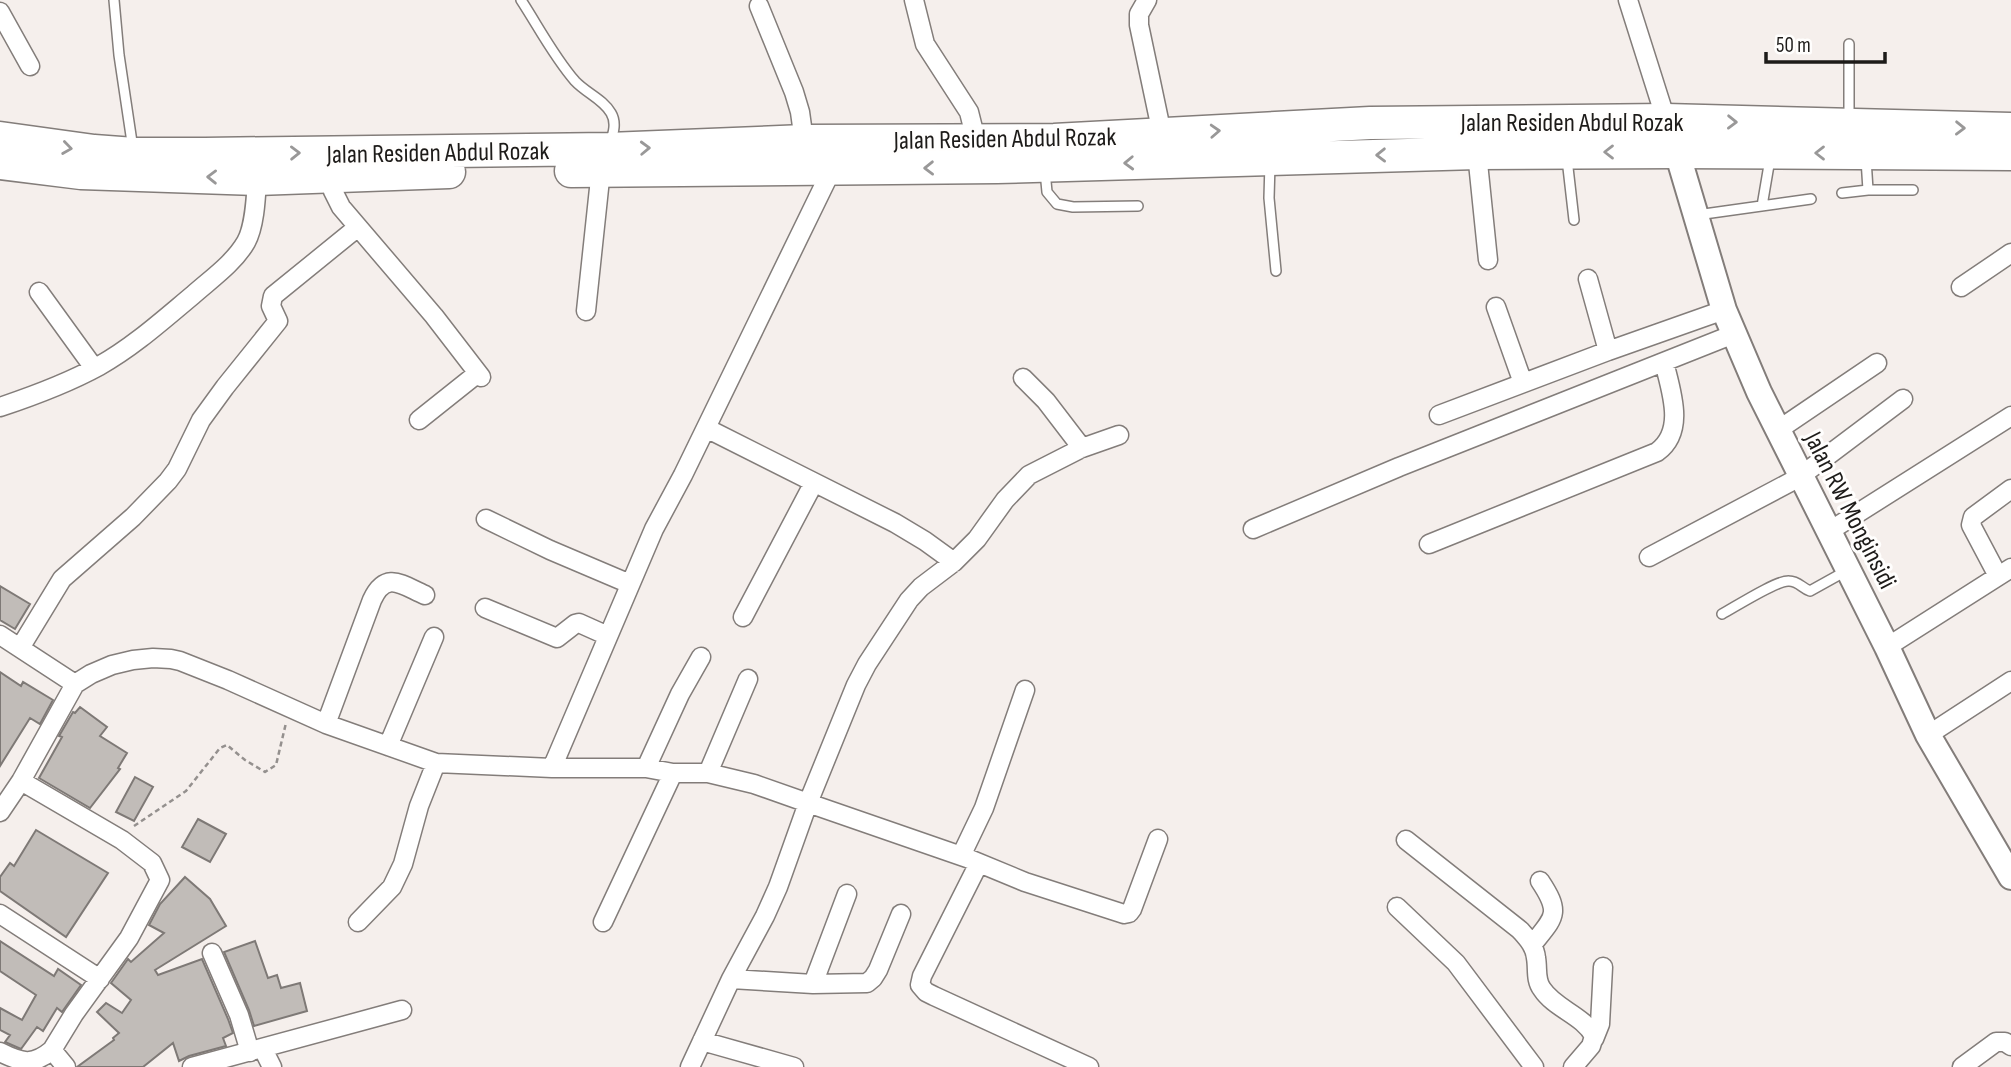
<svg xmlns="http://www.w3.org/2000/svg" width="2011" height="1067" font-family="'Sofia Sans Condensed',sans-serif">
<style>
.building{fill:#c1bcb8;stroke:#7e7976;stroke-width:2}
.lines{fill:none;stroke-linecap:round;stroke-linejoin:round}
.lane-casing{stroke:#837d7a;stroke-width:12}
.street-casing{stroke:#837d7a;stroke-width:21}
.secondary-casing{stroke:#837d7a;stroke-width:28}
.highway-casing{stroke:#837d7a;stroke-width:35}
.path{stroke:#94908e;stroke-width:2.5;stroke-dasharray:5 3.5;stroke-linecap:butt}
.lane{stroke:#fff;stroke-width:9}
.street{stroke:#fff;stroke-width:18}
.secondary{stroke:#fff;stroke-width:24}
.highway{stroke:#fff;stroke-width:32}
.oneway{stroke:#999898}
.labels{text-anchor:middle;stroke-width:6;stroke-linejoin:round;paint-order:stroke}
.street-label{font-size:26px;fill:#1d1b19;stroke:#fffefd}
</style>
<rect width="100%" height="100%" fill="#f5efec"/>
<!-- building -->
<path class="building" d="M0,586L30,604L15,629L0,620Z
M0,672L21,686L23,682L53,700L40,724L30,718L0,766Z
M80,707L107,727L100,736L127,753L118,768L120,769L90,808L39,778L62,737L59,736L73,712L75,713Z
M135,777L153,787L134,821L116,812Z
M198,819L226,834L210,862L182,847Z
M36,830L108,873L66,937L0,891V877L10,863L14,866Z
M185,877L210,899L226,926L155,970L158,975L202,959L228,1019L233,1033L223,1038L226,1046L189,1056L179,1061L173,1043L143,1067H77L114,1040L113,1038L119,1033L97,1012L106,1003L122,1013L131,1000L111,983L128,959L131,962L164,933L149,925L160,904Z
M0,941L54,976L58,969L81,985L62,1012L57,1008L43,1031L37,1027L21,1049L5,1042L10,1035L0,1030V1008L22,1020L36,995L0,971Z
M255,941L268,978L277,975L281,988L300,983L307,1011L254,1026L249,1010L224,952Z"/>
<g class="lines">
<!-- lane casing -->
<g class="lane-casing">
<path id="lane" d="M114,0L119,55L133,149
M521,0C538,26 554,57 575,81C586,93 603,99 611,113C617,123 613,134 610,144
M1849,44V120
M1567,159L1574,220
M1270,163L1269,198L1276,271
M1045,171L1047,192L1057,204L1073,207L1138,206
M1868,190H1913
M1842,193L1868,190L1866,159
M1762,206L1770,159
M1697,215L1811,199
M1722,614C1735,607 1777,580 1789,581C1798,581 1802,588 1810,591L1846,571"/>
</g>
<!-- street casing -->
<g class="street-casing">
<path id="street" d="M914,0L925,44L969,112L976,140
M1147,0L1139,14V25L1162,134
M1628,0L1666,120
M759,6L794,92L800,112L804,141
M0,12L30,66
M1477,153L1488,260
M329,177L333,191L341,207L434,316L481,377
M1588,279L1608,351
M1961,287L2011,253
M39,292L94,368
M1496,307L1523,383
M586,311L600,179L603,165
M1023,378L1046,401L1082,448
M0,407C33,396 68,383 99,366C133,347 163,320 193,295C211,279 234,263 246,242C255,226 256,196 257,179
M1439,415L1608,351L1724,310
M419,420L478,373
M706,428L895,523L925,541L954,562
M1778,430L1877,363
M1119,435L1082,448L1029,475L1005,500L977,539L954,562L921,587L909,600L867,664L856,685L808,803L967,858L1025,882L1124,914L1129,913L1132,909L1158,839
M486,519L550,550L630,584
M1253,529L1399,467L1734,334
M1828,532L2011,416
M1429,544L1657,452C1686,431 1671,391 1664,362
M1649,557L1798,478L1903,399
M1998,576L1971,525L1973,517L2011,489
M485,608L557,638L575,624L579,623L608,636
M743,617L810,490L812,486L809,481
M0,635L75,684
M1887,647L2011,568
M20,648L62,579L133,517L168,481L177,469L201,420L225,387L278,321L271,306L273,296L358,227
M326,724L372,600C386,570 402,585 425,595
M1928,735L2011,681
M388,746L434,637
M552,768L654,529L683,475L832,169
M646,768L680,694L701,657
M708,773L748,679
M21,781L122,840L152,863L160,880L129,938L74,1014L52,1050
M0,812L21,781L75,684L91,674L112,665L133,660L153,658L171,659L180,661L228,680L326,724L436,763L552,768H646L673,773H708L754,784L808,803L778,887L765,916L731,979L690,1067
M1406,840L1520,930C1527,938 1535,946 1536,958C1538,968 1535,980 1542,989C1555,1009 1583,1015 1594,1036L1591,1046L1573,1067
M961,856L984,808L1025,690
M979,863L922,976L920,985L926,992L934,996L1089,1067
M1397,907L1456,963L1534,1067
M0,914L100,979
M358,922L392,887L403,864L419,806L436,763
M603,922L673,773
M1532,945C1554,917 1562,914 1540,881
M212,953L239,1015L250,1052
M731,979L813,984L867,983L873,978L878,970L901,914
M813,984L847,894
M1594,1039L1600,1024L1603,967
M702,1041L794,1067
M263,1049L272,1067
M0,1052C22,1063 33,1066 52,1050L66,1067
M192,1067L402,1010
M1962,1067L1996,1042H2005L2011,1046"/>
</g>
<!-- secondary casing -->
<g class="secondary-casing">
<path id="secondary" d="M1677,152L1724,310L1759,392L1887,647L1928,735L2011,877"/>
</g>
<!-- highway casing -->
<g class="highway-casing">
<path id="highway" d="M0,138L94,151L134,154H205L609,149L804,141L1054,140L1370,123L1666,120L2011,129
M0,163L81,173L257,179L449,172
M571,171L997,167L1477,153L1677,152L2011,154"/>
</g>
<!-- path -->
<path class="path" d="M134,826L186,791L220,748L227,745L245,760L265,772L276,765L286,723"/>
<!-- lane -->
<use href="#lane" class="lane"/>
<!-- street -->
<use href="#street" class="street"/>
<!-- secondary -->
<use href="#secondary" class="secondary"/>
<!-- highway -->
<use href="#highway" class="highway"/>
</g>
<!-- one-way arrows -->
<defs><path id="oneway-chevron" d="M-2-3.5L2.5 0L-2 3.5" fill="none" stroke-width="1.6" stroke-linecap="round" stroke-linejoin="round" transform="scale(1.75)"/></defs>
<g class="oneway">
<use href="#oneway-chevron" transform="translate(1732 122) rotate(1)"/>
<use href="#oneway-chevron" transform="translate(1960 128) rotate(1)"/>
<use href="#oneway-chevron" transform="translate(1215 131) rotate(-3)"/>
<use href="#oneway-chevron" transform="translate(67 148) rotate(8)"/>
<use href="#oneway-chevron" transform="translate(645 148) rotate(-2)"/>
<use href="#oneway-chevron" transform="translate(1609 152) rotate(180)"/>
<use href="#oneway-chevron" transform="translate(295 153) rotate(-1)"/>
<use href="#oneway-chevron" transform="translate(1820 153) rotate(-180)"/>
<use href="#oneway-chevron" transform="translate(1381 155) rotate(179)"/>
<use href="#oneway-chevron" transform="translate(1129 163) rotate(178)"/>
<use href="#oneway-chevron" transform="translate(929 168) rotate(179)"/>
<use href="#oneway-chevron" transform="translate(212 177) rotate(-179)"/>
</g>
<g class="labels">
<!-- street labels -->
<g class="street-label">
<text x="1572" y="131">Jalan Residen Abdul Rozak</text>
<text transform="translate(1005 138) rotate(-1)" y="9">Jalan Residen Abdul Rozak</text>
<text transform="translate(438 152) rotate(-1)" y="9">Jalan Residen Abdul Rozak</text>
<text transform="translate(1851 510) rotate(63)" y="9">Jalan RW Monginsidi</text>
</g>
</g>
<!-- scale -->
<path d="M1766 52v10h119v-10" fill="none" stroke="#1d1b19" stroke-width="3.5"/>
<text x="1776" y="52" font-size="21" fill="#1d1b19" stroke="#fffefd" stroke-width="5" paint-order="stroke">50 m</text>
</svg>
